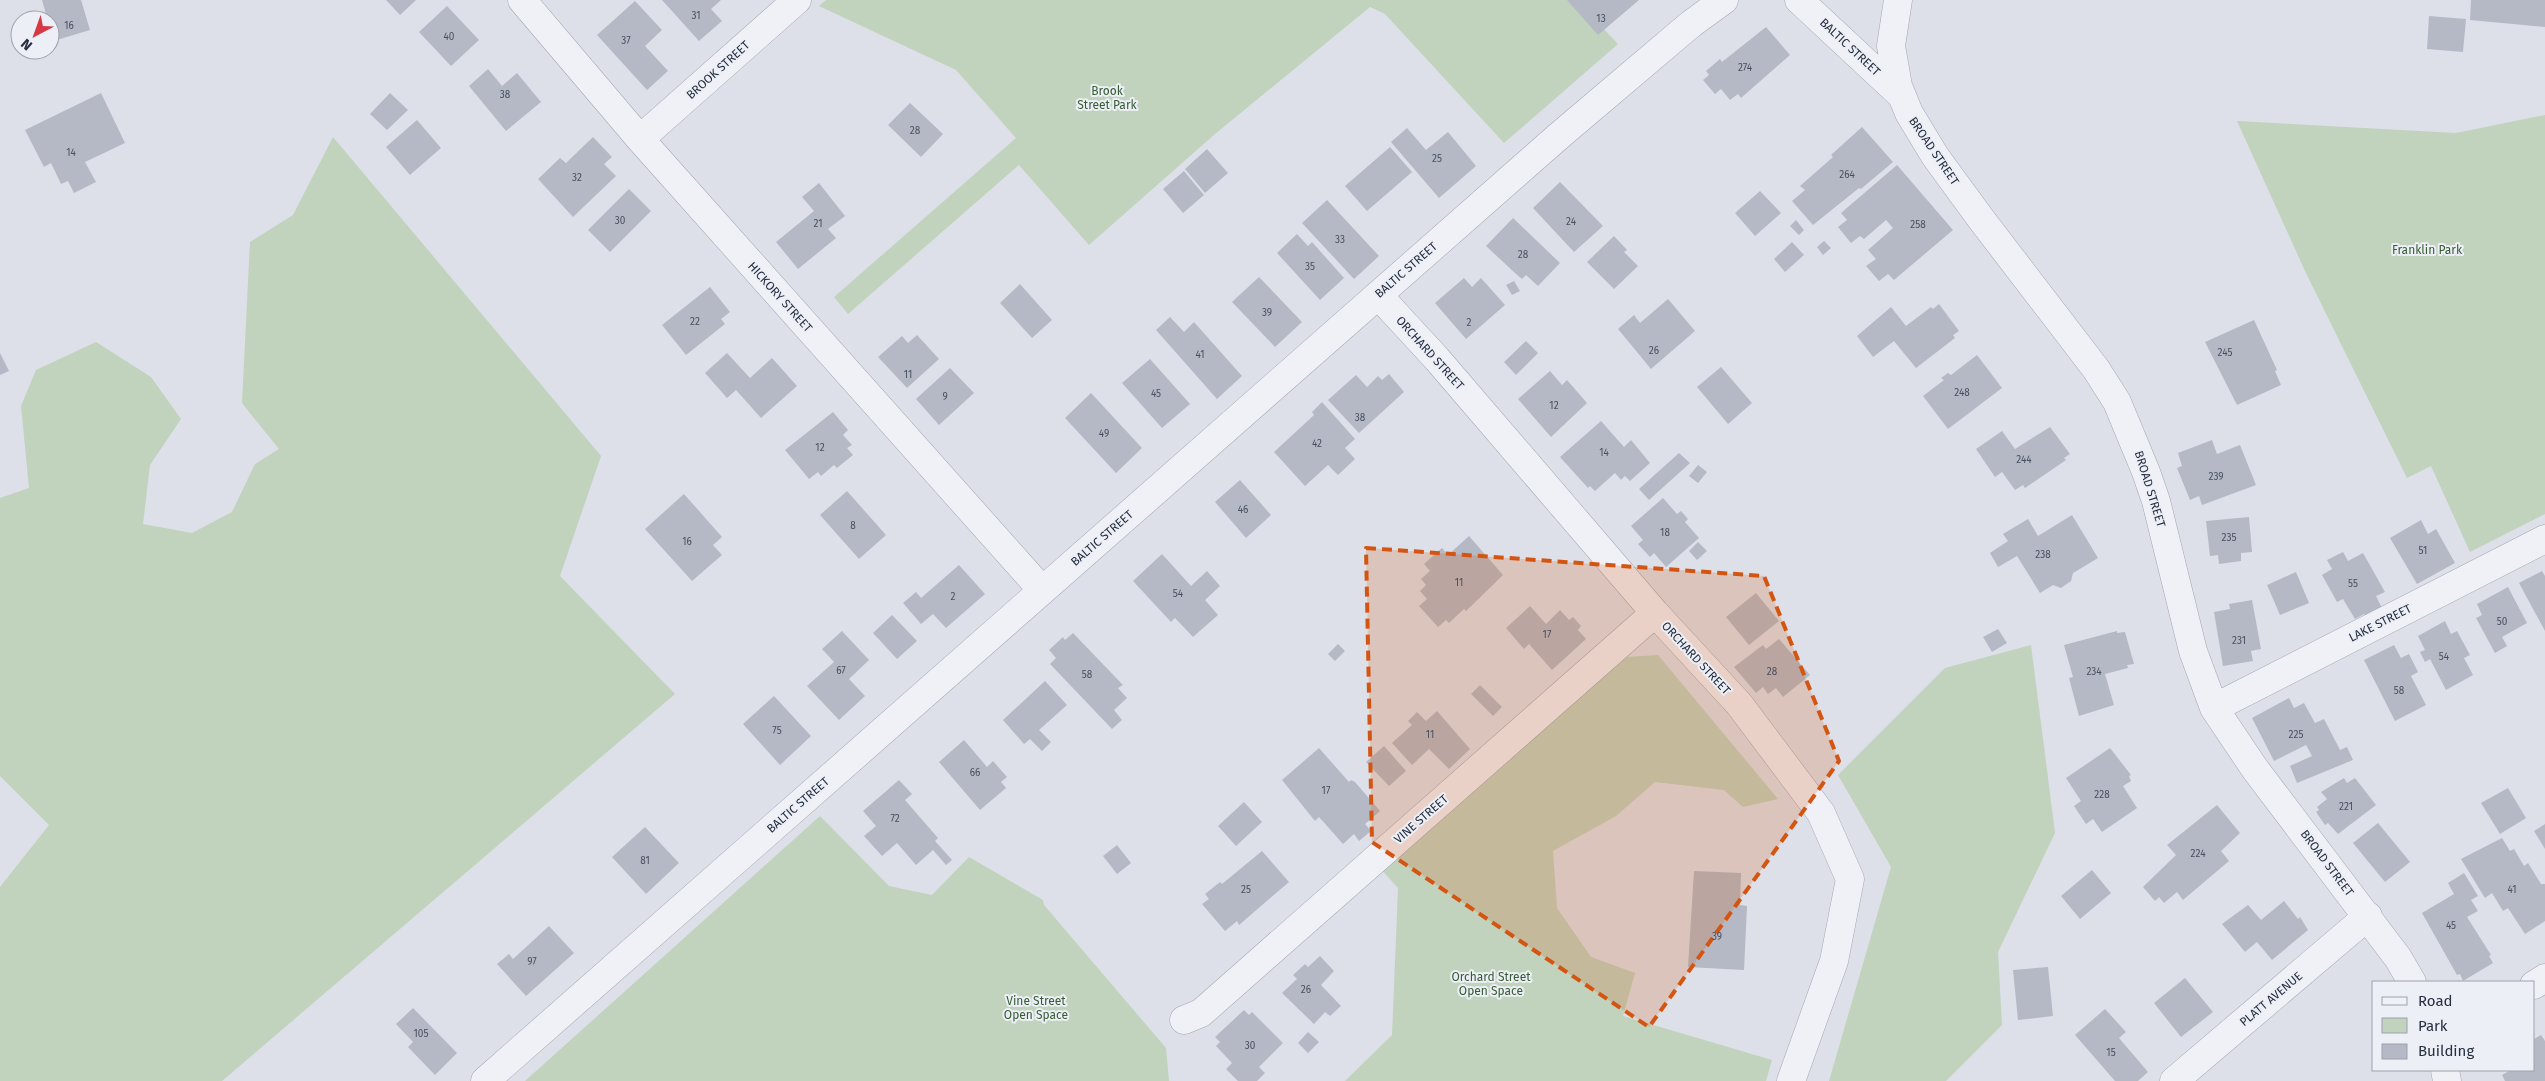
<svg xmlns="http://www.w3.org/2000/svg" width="2545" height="1081" font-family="'Fira Sans',sans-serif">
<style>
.green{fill:#c1d2bd}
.building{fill:#b4b9c5}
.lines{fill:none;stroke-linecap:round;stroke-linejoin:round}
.minor-casing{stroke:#a2a7b2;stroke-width:29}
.minor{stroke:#f0f1f6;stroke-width:28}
.marked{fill:#d45511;fill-opacity:0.2;stroke:#d45511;stroke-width:4;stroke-dasharray:10 6;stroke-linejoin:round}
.labels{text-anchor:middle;stroke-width:4;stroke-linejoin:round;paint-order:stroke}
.number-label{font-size:10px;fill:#495060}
.street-label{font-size:12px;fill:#252d3f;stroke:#eceff6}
.park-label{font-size:12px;fill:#365c32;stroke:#eceff6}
</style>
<rect width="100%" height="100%" fill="#dde0e8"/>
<!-- green -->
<path class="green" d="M826,0H1576L1618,44L1504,143L1385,14L1370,7L1215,134L1089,245L1019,165L848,314L834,297L1016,138L956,70L819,6Z
M2545,115V514L2470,552L2431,466L2407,478L2305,271L2237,121L2456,133Z
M333,137L601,456L560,576L675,694L222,1081H0V887L49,825L0,776V498L29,488L21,406L36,370L96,342L151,377L181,419L150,465L143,524L192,533L232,512L255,464L279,449L242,403L250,242L293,215Z
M2031,645L2055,833L1998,952L2002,1025L1946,1081H1829L1891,867L1838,775L1945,668Z
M1658,655L1778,799L1743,807L1724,790L1655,782L1616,816L1553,851L1557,908L1591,957L1635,973L1623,1016L1772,1060L1766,1081H1345L1392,1035L1398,888L1379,867L1627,657Z
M820,816L889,886L932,895L969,857L1043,900L1044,905L1166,1048L1169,1081H525Z"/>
<!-- building -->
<path class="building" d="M42,0H81L90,30L50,42V20H39L38,16L46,14Z
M386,0H416L400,15Z
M662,0H721L711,9L722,21L699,41Z
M1567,0H1639L1598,35Z
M2471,0H2545V27L2470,20Z
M635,1L662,30L645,46L668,71L647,90L597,35Z
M447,6L479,40L451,66L419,32Z
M2429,16L2466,19L2463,52L2427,49Z
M1766,27L1790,55L1741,98L1738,94L1730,100L1721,89L1715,94L1703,80L1709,75L1706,71L1720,59L1722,62Z
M488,69L502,86L517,73L541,102L506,131L469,86Z
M101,93L125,143L85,162L96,182L74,193L68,181L61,184L51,163L44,167L25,130Z
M390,93L408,110L387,130L370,114Z
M910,103L943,134L921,157L888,125Z
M417,120L441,148L410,175L386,147Z
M1862,127L1893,162L1861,189L1859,188L1813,225L1792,201L1805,190L1800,186L1833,157L1831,155Z
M1407,128L1426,150L1448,132L1476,166L1439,198L1391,142Z
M593,137L612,157L604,164L616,176L573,217L538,179L560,158L566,163Z
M1390,147L1412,172L1367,211L1345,186Z
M1207,149L1228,173L1205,193L1185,169Z
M1897,165L1953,230L1894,280L1888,274L1879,281L1866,266L1876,259L1868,250L1893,228L1886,220L1864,239L1860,236L1851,243L1838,227L1847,220L1841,213Z
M1184,171L1204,195L1183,213L1163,189Z
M1560,182L1603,226L1574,252L1533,208Z
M819,183L845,216L828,229L836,238L798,269L776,242L814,211L802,197Z
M629,189L651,211L610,252L588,230Z
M1760,191L1781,213L1755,236L1735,213Z
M1327,200L1379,256L1354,279L1302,223Z
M1513,218L1560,263L1538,286L1526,275L1522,279L1515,273L1486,246Z
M1796,220L1804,230L1799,235L1790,226Z
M1297,234L1308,246L1312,242L1344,278L1320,300L1277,253Z
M1614,236L1627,250L1624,252L1638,266L1614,289L1587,262Z
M1824,241L1831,248L1823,255L1817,247Z
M1792,242L1804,255L1785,272L1774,259Z
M1259,277L1302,322L1275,347L1232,302Z
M1464,278L1472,287L1481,278L1505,305L1466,339L1435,303Z
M1514,281L1520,291L1512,295L1506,285Z
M1020,284L1052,320L1032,338L1000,303Z
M710,287L730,312L721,319L725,324L686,355L662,325Z
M1668,299L1695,331L1651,369L1618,329L1634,315L1640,323Z
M1939,304L1959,331L1953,335L1955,338L1916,368L1894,341L1873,357L1857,336L1891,307L1906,326L1931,307L1933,309Z
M1170,317L1184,332L1194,322L1242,376L1217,399L1156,330Z
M2254,320L2277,370L2275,371L2281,385L2237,405L2205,342Z
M917,335L939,359L907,388L878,357L902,336L908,343Z
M1526,341L1538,353L1516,375L1504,362Z
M0,353L9,371L0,375Z
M727,353L750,378L772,358L797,386L761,418L736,390L727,398L705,373Z
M1977,355L2002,388L1948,429L1923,396L1944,380L1941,378L1948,373L1951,375Z
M1150,359L1190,404L1162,428L1122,383Z
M1721,367L1752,403L1728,424L1697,387Z
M950,368L974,393L939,425L916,399Z
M1550,371L1562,385L1567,380L1587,403L1551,437L1518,399Z
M1389,374L1404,392L1359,433L1328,400L1356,375L1367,387L1378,376L1382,380Z
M1091,393L1142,448L1116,473L1065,418Z
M1322,402L1355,439L1345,448L1355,459L1338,475L1328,465L1305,486L1274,452L1314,415L1312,412Z
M833,412L848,430L843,435L852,445L847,448L853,455L837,468L834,465L821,476L818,472L809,479L785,450Z
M1601,421L1624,447L1631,440L1650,463L1630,481L1625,476L1621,480L1615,473L1595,491L1590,486L1588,488L1560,457Z
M2050,427L2070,454L2064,458L2066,460L2025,488L2023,485L2015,490L2002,472L1995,477L1976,449L2002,431L2015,449Z
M2212,440L2217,454L2240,445L2256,485L2202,505L2199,496L2190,500L2177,468L2182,466L2178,453Z
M1679,453L1690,463L1649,500L1639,489Z
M1698,465L1707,472L1698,483L1689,476Z
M1240,480L1271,515L1246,538L1215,502Z
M847,491L886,535L859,559L820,515Z
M684,494L722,537L713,545L722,555L692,581L645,529Z
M1663,498L1677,514L1681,511L1688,519L1685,522L1699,538L1666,567L1654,553L1650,557L1638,544L1643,540L1631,526Z
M2072,515L2098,558L2073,573L2071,581L2061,588L2053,585L2040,593L2017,556L1998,567L1990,553L2008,541L2003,534L2028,519L2038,536Z
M2249,517L2252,552L2241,553V561L2219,564L2218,555L2210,556L2206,521Z
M2421,520L2428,534L2436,529L2455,563L2417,584L2390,538Z
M1469,536L1503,575L1466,611L1464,609L1449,623L1446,620L1438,627L1419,606L1427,599L1420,591L1426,585L1421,579L1430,571L1424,564L1442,548L1448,555Z
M1698,542L1707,551L1697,560L1689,551Z
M2343,552L2348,561L2363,553L2385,592L2376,596L2383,610L2367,618L2364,614L2355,619L2343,599L2337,602L2322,575L2332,569L2327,560Z
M1162,554L1191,586L1207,571L1220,586L1205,600L1218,615L1193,637L1175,618L1171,622L1133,581Z
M959,565L985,594L946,628L933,614L921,624L903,603L916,592L921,598Z
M2542,571L2545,576V631L2519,583Z
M2296,572L2309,603L2280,615L2267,585Z
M2508,587L2527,623L2502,637L2507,646L2495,653L2476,618L2482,615L2477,604Z
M1756,593L1779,621L1749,645L1726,617Z
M2252,600L2261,649L2251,651L2253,661L2223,666L2214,612L2230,609L2229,604Z
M1530,606L1546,624L1560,610L1569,620L1573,617L1581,626L1578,630L1586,639L1552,670L1529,644L1524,649L1506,628Z
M892,615L917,641L897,659L873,633Z
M2445,621L2451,634L2457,631L2470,655L2464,658L2473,675L2446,690L2430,659L2425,662L2420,652L2425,650L2418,636Z
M1998,629L2007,643L1992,652L1983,637Z
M842,631L869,660L849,679L865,696L839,720L807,686L834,662L822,649Z
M2117,631V633L2125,632L2134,664L2127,665L2128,668L2105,674L2114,705L2079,716L2069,678L2073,677L2064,645Z
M1073,633L1123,685L1118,688L1127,698L1114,710L1122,720L1112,729L1050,664L1056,658L1049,650L1063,637L1065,640Z
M1779,639L1810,675L1783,697L1776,688L1768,694L1763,687L1756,693L1734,667L1763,645L1766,649Z
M1338,644L1345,651L1335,661L1328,654Z
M2394,645L2401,658L2409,654L2418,672L2411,676L2426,705L2395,721L2364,660Z
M1045,681L1067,705L1039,730L1051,742L1042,751L1030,739L1024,744L1003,720Z
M1480,685L1502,707L1493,716L1471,694Z
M774,696L811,736L780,765L743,724Z
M2289,698L2294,708L2304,703L2315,723L2324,719L2340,750L2347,747L2353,760L2297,783L2290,766L2312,756L2306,745L2274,761L2252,718Z
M1437,711L1470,749L1449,769L1429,749L1412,765L1392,743L1412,725L1408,721L1417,712L1426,721Z
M964,740L987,767L993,761L1007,777L1001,782L1006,788L980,810L939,762Z
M1384,746L1406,771L1389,786L1366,762Z
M1319,748L1349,782L1351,780L1355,782L1380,811L1365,824L1371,831L1359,841L1354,834L1343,844L1319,817L1315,821L1282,780Z
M2110,748L2131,775L2129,776L2131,781L2123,786L2137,808L2102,832L2093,819L2086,824L2074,806L2081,801L2066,778Z
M2344,778L2347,783L2355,778L2376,805L2338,834L2328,823L2325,825L2316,812L2319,810L2317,807L2327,799L2321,792Z
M899,780L912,794L905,800L938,838L935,841L952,860L946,865L933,850L916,865L897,843L882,856L864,836L876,826L863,811Z
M2508,788L2526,818L2500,834L2481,803Z
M1244,802L1262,822L1236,846L1218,826Z
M2217,805L2240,833L2221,851L2229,861L2183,900L2177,892L2164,903L2159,897L2155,901L2143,887L2176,855L2167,845Z
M2378,823L2410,862L2385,882L2353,843Z
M2545,824V849L2534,831Z
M645,827L679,863L646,894L612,857Z
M2502,838L2510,851L2514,849L2524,866L2528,863L2541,884H2545V921L2525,934L2508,908L2503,911L2492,893L2485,898L2461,859Z
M1117,845L1131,863L1117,874L1103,856Z
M1262,851L1289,882L1239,925L1237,921L1225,931L1202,904L1209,899L1205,894L1220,882L1222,884Z
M2092,870L2111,893L2080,919L2061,896Z
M1694,871L1741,873L1740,905L1747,906L1744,970L1688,967Z
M2464,873L2478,896L2471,900L2478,911L2467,917L2491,955L2489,956L2493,963L2463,981L2460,974L2457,975L2422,913L2454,894L2448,883Z
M2284,901L2298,919L2300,917L2308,930L2272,960L2257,942L2245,952L2222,924L2248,905L2261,920Z
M549,926L574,953L526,996L497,964L509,954L513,959Z
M1320,956L1334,971L1321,985L1341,1006L1330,1016L1325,1012L1314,1024L1282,993L1297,979L1293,975L1305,964L1308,967Z
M2048,967L2053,1016L2018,1020L2013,970Z
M2185,978L2213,1012L2181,1037L2154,1003Z
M413,1008L457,1053L435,1075L408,1047L413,1042L396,1024Z
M2105,1009L2126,1032L2119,1038L2148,1072L2138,1081H2115L2075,1035Z
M1244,1010L1249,1015L1252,1012L1283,1043L1259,1067L1265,1073L1257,1081H1238L1226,1069L1232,1063L1216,1046L1220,1042L1215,1037Z
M1308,1032L1319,1042L1308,1053L1298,1043Z
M2541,1035L2545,1041V1081H2505L2502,1075L2511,1070H2534V1039Z"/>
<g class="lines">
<!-- minor casing -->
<g class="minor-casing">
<path id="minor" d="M522,0L640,139L1042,590
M1799,0L1901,95
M1898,0L1891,46L1898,86L1909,113L1935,156L1981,219L2096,369L2117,402L2146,472L2156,501L2193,651L2214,708L2255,769L2398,958L2412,982
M640,139L797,0
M1378,295L1437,359L1655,613L1739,704L1821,813L1850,879L1834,961L1791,1081
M2214,708L2545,539
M2534,985L2545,978
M1184,1020L1201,1013L1655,613
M2445,1070L2447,1081
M485,1081L1560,135L1691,24L1724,0
M2174,1081L2368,916"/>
</g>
<!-- minor -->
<use href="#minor" class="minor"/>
</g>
<!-- marked area -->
<path class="marked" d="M1366,548L1764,576L1839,761L1649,1027L1372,842Z"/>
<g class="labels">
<!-- number labels -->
<g class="number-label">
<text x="696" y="19">31</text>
<text x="1601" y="22">13</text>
<text x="69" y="29">16</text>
<text x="449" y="40">40</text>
<text x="626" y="44">37</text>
<text x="1745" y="71">274</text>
<text x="505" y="98">38</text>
<text x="915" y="134">28</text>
<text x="71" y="156">14</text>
<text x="1437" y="162">25</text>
<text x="1847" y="178">264</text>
<text x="577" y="181">32</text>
<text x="620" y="224">30</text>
<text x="1571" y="225">24</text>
<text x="818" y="227">21</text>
<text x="1918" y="228">258</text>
<text x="1340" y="243">33</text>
<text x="1523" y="258">28</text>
<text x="1310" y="270">35</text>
<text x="1267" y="316">39</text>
<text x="695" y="325">22</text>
<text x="1469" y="326">2</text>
<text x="1654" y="354">26</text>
<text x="2225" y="356">245</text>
<text x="1200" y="358">41</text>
<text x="908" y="378">11</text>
<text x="1962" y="396">248</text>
<text x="1156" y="397">45</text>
<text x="945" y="400">9</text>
<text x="1554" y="409">12</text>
<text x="1360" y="421">38</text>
<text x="1104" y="437">49</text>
<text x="1317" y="447">42</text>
<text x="820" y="451">12</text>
<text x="1604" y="456">14</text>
<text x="2024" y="463">244</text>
<text x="2216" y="480">239</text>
<text x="1243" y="513">46</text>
<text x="853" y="529">8</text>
<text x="1665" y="536">18</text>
<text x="2229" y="541">235</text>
<text x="687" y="545">16</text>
<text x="2423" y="554">51</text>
<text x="2043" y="558">238</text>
<text x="1459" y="586">11</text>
<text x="2353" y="587">55</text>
<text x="1178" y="597">54</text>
<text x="953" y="600">2</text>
<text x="2502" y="625">50</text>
<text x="1547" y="638">17</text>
<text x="2239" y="644">231</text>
<text x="2444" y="660">54</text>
<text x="841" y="674">67</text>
<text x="1772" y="675">28</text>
<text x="2094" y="675">234</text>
<text x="1087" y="678">58</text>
<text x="2399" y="694">58</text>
<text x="777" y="734">75</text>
<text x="1430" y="738">11</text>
<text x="2296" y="738">225</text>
<text x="975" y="776">66</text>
<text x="1326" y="794">17</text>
<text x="2102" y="798">228</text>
<text x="2346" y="810">221</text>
<text x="895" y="822">72</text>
<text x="2198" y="857">224</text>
<text x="645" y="864">81</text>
<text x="1246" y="893">25</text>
<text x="2512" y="893">41</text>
<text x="2451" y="929">45</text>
<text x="1717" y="940">39</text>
<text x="532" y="965">97</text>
<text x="1306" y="993">26</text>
<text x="421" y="1037">105</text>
<text x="1250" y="1049">30</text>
<text x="2111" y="1056">15</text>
</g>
<!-- street labels -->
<g class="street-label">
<text transform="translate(1850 47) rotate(43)" y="4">BALTIC STREET</text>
<text transform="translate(718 70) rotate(-42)" y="4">BROOK STREET</text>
<text transform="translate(1934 151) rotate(56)" y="4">BROAD STREET</text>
<text transform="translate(1406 270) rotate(-41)" y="4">BALTIC STREET</text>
<text transform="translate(780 297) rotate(48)" y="4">HICKORY STREET</text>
<text transform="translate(1430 353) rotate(48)" y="4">ORCHARD STREET</text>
<text transform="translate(2150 489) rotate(73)" y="4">BROAD STREET</text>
<text transform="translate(1102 538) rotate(-41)" y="4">BALTIC STREET</text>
<text transform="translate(2380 623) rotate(-27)" y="4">LAKE STREET</text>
<text transform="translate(1696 658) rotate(47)" y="4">ORCHARD STREET</text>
<text transform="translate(798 805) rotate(-41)" y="4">BALTIC STREET</text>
<text transform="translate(1421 819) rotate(-41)" y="4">VINE STREET</text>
<text transform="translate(2327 863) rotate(53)" y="4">BROAD STREET</text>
<text transform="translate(2271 999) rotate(-40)" y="4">PLATT AVENUE</text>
</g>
<!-- park labels -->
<g class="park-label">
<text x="1107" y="95">Brook<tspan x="1107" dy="14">Street Park</tspan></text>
<text x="2427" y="254">Franklin Park</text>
<text x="1491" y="981">Orchard Street<tspan x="1491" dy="14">Open Space</tspan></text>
<text x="1036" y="1005">Vine Street<tspan x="1036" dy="14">Open Space</tspan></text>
</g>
</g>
<!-- legend -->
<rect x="2372" y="981" width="162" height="90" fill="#eceff6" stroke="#9ca1ad"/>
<rect x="2382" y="997" width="25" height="8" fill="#f0f1f6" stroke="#9ca1ad"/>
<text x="2418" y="1006" font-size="15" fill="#252d3f">Road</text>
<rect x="2382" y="1018" width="25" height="15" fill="#c1d2bd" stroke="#9ca1ad"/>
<text x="2418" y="1031" font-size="15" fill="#252d3f">Park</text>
<rect x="2382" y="1044" width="25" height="15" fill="#b4b9c5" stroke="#9ca1ad"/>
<text x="2418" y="1056" font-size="15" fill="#252d3f">Building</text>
<!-- north arrow -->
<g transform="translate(35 35) rotate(221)"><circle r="24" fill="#eceff6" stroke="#9ca1ad"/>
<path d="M0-4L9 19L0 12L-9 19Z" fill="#d73844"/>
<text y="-8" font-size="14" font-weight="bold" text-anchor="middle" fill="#252d3f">N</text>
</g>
</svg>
